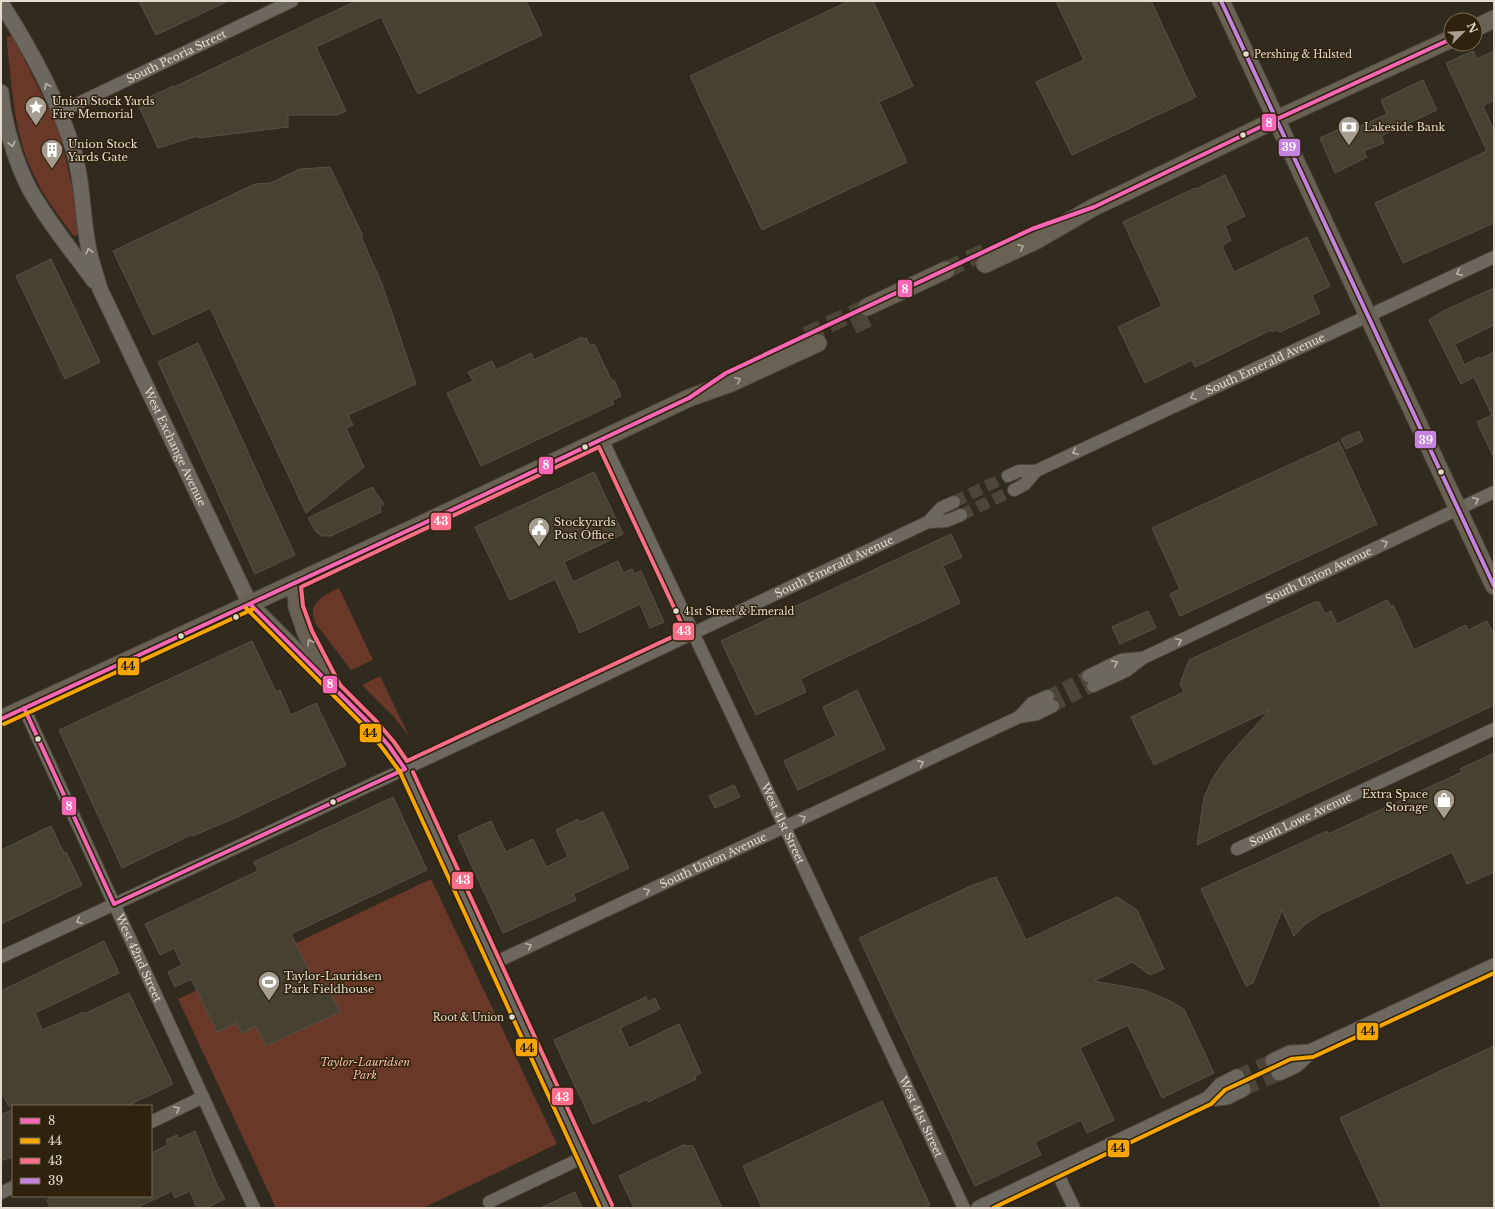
<svg xmlns="http://www.w3.org/2000/svg" width="1495" height="1209" font-family="'Libre Baskerville',serif">
<style>
.green{fill:#6a3828}
.building{fill:#474131;stroke:#565348}
.lines{fill:none;stroke-linecap:round;stroke-linejoin:round}
.minor-tunnel{stroke:#4c4538;stroke-width:12;stroke-dasharray:12 6;stroke-linecap:butt}
.tertiary-tunnel{stroke:#4c4538;stroke-width:15;stroke-dasharray:15 8;stroke-linecap:butt}
.secondary-tunnel{stroke:#4c4538;stroke-width:17;stroke-dasharray:17 8;stroke-linecap:butt}
.minor-casing{stroke:#4d463d;stroke-width:14}
.tertiary-casing{stroke:#4d463d;stroke-width:17}
.secondary-casing{stroke:#4d463d;stroke-width:19}
.minor{stroke:#6d685f;stroke-width:12}
.tertiary{stroke:#6d685f;stroke-width:15}
.secondary{stroke:#6a6155;stroke-width:17}
.bus-1-casing{stroke:#2e220c;stroke-width:7}
.bus-2-casing{stroke:#2e220c;stroke-width:7}
.bus-3-casing{stroke:#2e220c;stroke-width:7}
.bus-4-casing{stroke:#2e220c;stroke-width:7}
.bus-1{stroke:#fa66b7;stroke-width:4}
.bus-2{stroke:#f7a600;stroke-width:4}
.bus-3{stroke:#fb6d88;stroke-width:4}
.bus-4{stroke:#c483df;stroke-width:4}
.oneway{stroke:#bab3a7}
.oneway2{stroke:#b3aa9e}
.bus-dot{fill:#e4dbce;stroke:#2e220c;stroke-width:1.5}
.labels{text-anchor:middle;stroke-width:3;stroke-linejoin:round;paint-order:stroke}
.bus-label{font-size:10px;fill:#e4dbce;stroke:#2e220c;text-anchor:start}
.street-label{font-size:11px;fill:#e4dbce;stroke:#2e220c}
.poi-label{font-size:11px;fill:#e4dbce;stroke:#2e220c;text-anchor:start}
.park-label{font-size:11px;font-style:italic;fill:#f9bba8;stroke:#2e220c}
.line-badge{stroke:#2e220c;stroke-width:1.5}
.badge-label{font-size:11px;text-anchor:middle;font-weight:bold;fill:#fff}
.pale-badge-label{font-size:11px;text-anchor:middle;font-weight:bold;fill:#111}
</style>
<rect width="100%" height="100%" fill="#312a1e"/>
<!-- green -->
<path class="green" d="M12,35L48,107L60,133L77,210L79,231L77,236L73,235C58,215 42,194 32,171C14,132 12,87 7,44V37Z
M339,588L373,660L351,670L316,624C306,603 323,596 339,588Z
M380,676L409,736L393,716L362,685Z
M431,879L557,1144L423,1208H276L178,999Z"/>
<!-- building -->
<path class="building" d="M139,1H228L156,35Z
M356,1H526L542,35L418,94L381,17L316,47L346,111L337,115H288V127L198,138L197,136L158,148L138,104L159,92V93L173,86L174,87Z
M849,1H873L913,86L879,102L907,162L762,230L690,76Z
M1056,1H1151L1196,97L1072,155L1036,82L1084,60Z
M1473,51L1477,59L1494,51V100L1483,106L1494,131V223L1403,263L1375,203L1487,151L1446,63Z
M1423,80L1437,110L1381,136L1384,143L1364,151L1367,157L1335,173L1320,138L1352,123L1354,129L1387,114L1381,100Z
M330,167L363,236L361,237L382,284L416,384L348,415L353,425L346,428L364,467L306,513L210,308L153,335L113,251L255,184L270,183L300,169Z
M1225,175L1245,216L1225,226L1231,240L1222,246L1234,272L1307,237L1330,286L1312,295L1320,313L1280,332L1275,330L1272,332L1271,330L1195,367L1192,360L1145,383L1118,327L1162,306L1123,222L1195,188L1196,189Z
M51,259L100,362L65,379L16,276Z
M1494,288V325L1455,344L1464,365L1479,357L1480,359L1494,352V458L1477,422L1492,415L1474,377L1461,384L1429,320L1443,311Z
M582,337L583,339L586,338L590,346L594,344L612,381L614,380L621,396L612,401L614,404L481,466L447,393L473,381L468,372L492,361L496,370L531,353L534,360Z
M198,343L295,555L255,574L158,362Z
M1359,431L1363,441L1346,449L1341,439Z
M1339,442L1377,524L1180,616L1170,594L1180,589L1152,528Z
M594,472L623,534L564,562L573,582L618,561L623,573L632,569L634,574L641,571L664,622L650,628L640,604L580,633L555,579L510,600L475,527Z
M372,487L384,504L380,507L381,512L331,536H322L316,532L308,518Z
M951,534L962,557L943,566L960,603L800,679L806,692L756,715L721,641Z
M1387,600L1391,606L1393,605L1414,650L1466,625L1468,630L1487,621L1494,635V705L1197,845L1204,797L1213,778L1227,757L1270,710L1154,765L1131,717L1184,692L1180,684L1189,660L1315,602H1319L1325,614L1331,611L1337,624Z
M1148,611L1156,628L1120,644L1112,627Z
M252,641L276,692L280,690L291,715L316,703L346,765L233,819L192,836L191,835L122,868L59,730Z
M857,690L885,749L798,790L784,761L836,736L823,707Z
M1494,753V872L1467,884L1452,852L1321,914L1304,925L1294,936L1282,910L1253,983L1246,986L1201,889L1327,831L1328,834L1462,772L1460,769Z
M734,785L740,797L715,808L709,796Z
M393,797L427,870L291,934L317,987L326,983L340,1012L266,1046L256,1026L242,1033L237,1023L217,1032L191,979L175,987L168,972L182,965L174,948L160,955L145,924L258,871L254,862Z
M603,812L629,868L573,894L576,900L503,933L458,836L491,821L506,852L533,839L546,867L568,857L556,830L578,819L580,822Z
M51,826L64,853L66,852L82,885L1,924V850Z
M996,877L1026,940L1117,897L1137,910L1164,969L1150,975L1132,962L1094,981L1144,990L1168,1000L1184,1009L1214,1073L1162,1098L1128,1025L1080,1048L1114,1120L1087,1133L1081,1120L1035,1142L1041,1155L975,1186L859,938L973,885Z
M104,941L119,973L35,1013L42,1030L84,1012V1014L129,993L173,1084L127,1106H9L1,1092V991Z
M646,997L648,1002L655,998L660,1009L620,1028L629,1048L679,1024L701,1073L695,1076L696,1079L675,1089L648,1102L647,1099L593,1124L562,1058L554,1040Z
M1494,1046V1208H1382L1340,1118Z
M882,1101L930,1205L924,1208H762L743,1166Z
M13,1109V1156L1,1161V1115Z
M195,1131L217,1185L225,1199L206,1208H197L190,1191L175,1198L172,1191L136,1208H50L47,1200L53,1196H151V1153L168,1145L166,1140L177,1135L179,1139Z
M683,1145L693,1146L722,1208H634L619,1176Z
M575,1192L582,1208H540Z"/>
<g class="lines">
<!-- minor-tunnel -->
<path class="minor-tunnel" d="M954,502L1008,476
M961,515L1014,490
M1048,696L1088,676
M1053,706L1093,686"/>
<!-- tertiary-tunnel -->
<path class="tertiary-tunnel" d="M1237,1077L1273,1061
M1243,1089L1279,1073"/>
<!-- secondary-tunnel -->
<path class="secondary-tunnel" d="M946,270L986,251
M853,326L876,315
M806,335L867,307"/>
<!-- minor casing -->
<g class="minor-casing">
<g id="minor">
<path id="s1" d="M60,112L292,1"/>
<path id="s2" d="M602,439L964,1208"/>
<path id="s3" d="M1008,476L1019,471H1036L1494,257"/>
<path d="M1014,490L1025,484L1036,471"/>
<path d="M928,522L946,521L961,515"/>
<path d="M1088,676L1121,660L1142,658"/>
<path id="s4" d="M1093,686L1126,671L1143,658L1494,492"/>
<path id="s5" d="M24,708L254,1208"/>
<path d="M1019,717L1032,703L1048,696"/>
<path id="s6" d="M1237,849L1494,729"/>
<path id="s7" d="M1,957L512,719L928,522L941,508L954,502"/>
<path id="s8" d="M494,963L1019,717L1037,714L1053,706"/>
<path d="M151,1122L203,1097"/>
<path d="M1057,1172L1074,1208"/>
<path d="M1,1193L13,1187"/>
<path d="M489,1202L584,1157"/>
</g>
</g>
<!-- tertiary casing -->
<g class="tertiary-casing">
<g id="tertiary">
<path id="s9" d="M1,3C30,48 57,97 73,149C83,181 82,213 88,245C90,259 96,274 100,289L250,604L372,726L389,746L405,769L607,1208"/>
<path d="M1,92C4,123 15,161 29,188C47,221 72,251 94,281"/>
<path d="M1273,1061L1290,1053L1310,1052"/>
<path d="M1279,1073L1296,1065L1310,1052L1494,966"/>
<path d="M1208,1099L1221,1085L1237,1077"/>
<path d="M979,1208L1208,1099L1227,1097L1243,1089"/>
</g>
</g>
<!-- secondary casing -->
<g class="secondary-casing">
<path id="secondary" d="M1221,1L1494,586
M1475,28L1494,19
M985,264L1037,240L1094,207L1124,193L1277,119L1451,39
M867,307L946,270
M295,583L297,607L306,633L335,689
M1,719L422,524L689,398L731,383L818,343"/>
</g>
<!-- minor -->
<use href="#minor" class="minor"/>
<!-- tertiary -->
<use href="#tertiary" class="tertiary"/>
<!-- secondary -->
<use href="#secondary" class="secondary"/>
<!-- bus-1 casing -->
<g class="bus-1-casing">
<path id="bus-1" d="M250,604L372,726L389,746L405,769
M24,708L114,904
M1,719L422,524L689,398L726,373L1032,229L1094,207L1277,119L1451,39
M114,904L405,769"/>
</g>
<!-- bus-2 casing -->
<g class="bus-2-casing">
<path id="bus-2" d="M246,608L368,730L384,750L400,772L600,1208
M4,724L253,609
M993,1208L1211,1104L1225,1090L1291,1059L1313,1057L1494,973"/>
</g>
<!-- bus-3 casing -->
<g class="bus-3-casing">
<path id="bus-3" d="M599,447L685,631L407,761L394,742L377,722L340,685L312,631L303,606L301,587Z
M413,772L612,1205"/>
</g>
<!-- bus-4 casing -->
<g class="bus-4-casing">
<path id="bus-4" d="M1221,1L1494,586"/>
</g>
<!-- bus-1 -->
<use href="#bus-1" class="bus-1"/>
<!-- bus-2 -->
<use href="#bus-2" class="bus-2"/>
<!-- bus-3 -->
<use href="#bus-3" class="bus-3"/>
<!-- bus-4 -->
<use href="#bus-4" class="bus-4"/>
</g>
<!-- one-way arrows -->
<defs><path id="oneway-chevron" d="M-2-3.5L2.5 0L-2 3.5" fill="none" stroke-width="1.6" stroke-linecap="round" stroke-linejoin="round"/></defs>
<g class="oneway">
<use href="#oneway-chevron" transform="translate(47 86) rotate(-116)"/>
<use href="#oneway-chevron" transform="translate(12 144) rotate(77)"/>
<use href="#oneway-chevron" transform="translate(89 251) rotate(-105)"/>
<use href="#oneway-chevron" transform="translate(1459 273) rotate(155)"/>
<use href="#oneway-chevron" transform="translate(1193 397) rotate(155)"/>
<use href="#oneway-chevron" transform="translate(1075 452) rotate(155)"/>
<use href="#oneway-chevron" transform="translate(1476 500) rotate(-25)"/>
<use href="#oneway-chevron" transform="translate(1385 543) rotate(-25)"/>
<use href="#oneway-chevron" transform="translate(1179 641) rotate(-25)"/>
<use href="#oneway-chevron" transform="translate(1115 663) rotate(-25)"/>
<use href="#oneway-chevron" transform="translate(921 763) rotate(-25)"/>
<use href="#oneway-chevron" transform="translate(803 818) rotate(-25)"/>
<use href="#oneway-chevron" transform="translate(647 891) rotate(-25)"/>
<use href="#oneway-chevron" transform="translate(79 921) rotate(155)"/>
<use href="#oneway-chevron" transform="translate(529 946) rotate(-25)"/>
<use href="#oneway-chevron" transform="translate(177 1109) rotate(-25)"/>
</g>
<g class="oneway2">
<use href="#oneway-chevron" transform="translate(1021 247) rotate(-25)"/>
<use href="#oneway-chevron" transform="translate(738 380) rotate(-25)"/>
<use href="#oneway-chevron" transform="translate(310 642) rotate(-117)"/>
</g>
<!-- icons -->
<defs>
<g id="sight-pin" transform="scale(1.15)"><path d="M0 17L-7.5 6A9.5 9.5 0 1 1 7.5 6Z" fill="#a59d90" stroke="#2e220c"/><path d="M0-6L1.8-2.2L6-1.7L2.9 1.2L3.7 5.4L0 3.3L-3.7 5.4L-2.9 1.2L-6-1.7L-1.8-2.2Z" fill="#fff"/></g>
<g id="bank-pin" transform="scale(1.15)"><path d="M0 17L-7.5 6A9.5 9.5 0 1 1 7.5 6Z" fill="#a59d90" stroke="#2e220c"/><path d="M-6-4H6V4H-6ZM0-2.3a2.3 2.3 0 1 0 0 4.6a2.3 2.3 0 1 0 0-4.6Z" fill="#fff"/></g>
<g id="building-pin" transform="scale(1.15)"><path d="M0 17L-7.5 6A9.5 9.5 0 1 1 7.5 6Z" fill="#a59d90" stroke="#2e220c"/><path d="M-4-6H4V6H1V3H-1V6H-4ZM-2.5-4.3h1.7v1.8h-1.7ZM.8-4.3h1.7v1.8H.8ZM-2.5-1h1.7V.8h-1.7ZM.8-1h1.7V.8H.8Z" fill="#fff"/></g>
<g id="civic-pin" transform="scale(1.15)"><path d="M0 17L-7.5 6A9.5 9.5 0 1 1 7.5 6Z" fill="#a59d90" stroke="#2e220c"/><path d="M-.6-6.5H3V-4.5H.6V-3L4-1V1h2V6H-6V1h2V-1L-.6-3ZM-1.2 2.5V6h2.4V2.5Z" fill="#fff"/></g>
<g id="shop-pin" transform="scale(1.15)"><path d="M0 17L-7.5 6A9.5 9.5 0 1 1 7.5 6Z" fill="#a59d90" stroke="#2e220c"/><path d="M-5-2.5h2.3a2.7 3.5 0 0 1 5.4 0H5L5.5 6h-11ZM-1.5-2.5h3a1.5 2.3 0 0 0-3 0Z" fill="#fff"/></g>
<g id="stadium-pin" transform="scale(1.15)"><path d="M0 17L-7.5 6A9.5 9.5 0 1 1 7.5 6Z" fill="#a59d90" stroke="#2e220c"/><path d="M0-5a6.5 5 0 1 0 0 10a6.5 5 0 1 0 0-10ZM-3.5-1.8h7v3.6h-7Z" fill="#fff"/></g>
</defs>
<g fill-rule="evenodd">
<use href="#sight-pin" x="36" y="107"/>
<use href="#bank-pin" x="1349" y="127"/>
<use href="#building-pin" x="52" y="150"/>
<use href="#civic-pin" x="539" y="528"/>
<use href="#shop-pin" x="1444" y="800"/>
<use href="#stadium-pin" x="269" y="982"/>
</g>
<!-- markers -->
<g class="bus-dot">
<circle cx="1246" cy="54" r="3.5"/>
<circle cx="1243" cy="135" r="3.5"/>
<circle cx="585" cy="447" r="3.5"/>
<circle cx="1441" cy="472" r="3.5"/>
<circle cx="676" cy="611" r="3.5"/>
<circle cx="236" cy="617" r="3.5"/>
<circle cx="181" cy="636" r="3.5"/>
<circle cx="38" cy="739" r="3.5"/>
<circle cx="333" cy="802" r="3.5"/>
<circle cx="512" cy="1017" r="3.5"/>
</g>
<g class="labels">
<!-- bus labels -->
<g class="bus-label">
<text x="1254" y="58">Pershing &amp; Halsted</text>
<text x="684" y="615">41st Street &amp; Emerald</text>
<text x="504" y="1021" text-anchor="end">Root &amp; Union</text>
</g>
<!-- street labels -->
<g class="street-label">
<text dy="4" stroke="none"><textPath href="#s1" startOffset="129">South Peoria Street</textPath></text>
<text dy="4" stroke="none"><textPath href="#s3" startOffset="282">South Emerald Avenue</textPath></text>
<text dy="4" stroke="none"><textPath href="#s9" startOffset="481">West Exchange Avenue</textPath></text>
<text dy="4" stroke="none"><textPath href="#s7" startOffset="920">South Emerald Avenue</textPath></text>
<text dy="4" stroke="none"><textPath href="#s4" startOffset="252">South Union Avenue</textPath></text>
<text dy="4" stroke="none"><textPath href="#s6" startOffset="70">South Lowe Avenue</textPath></text>
<text dy="4" stroke="none"><textPath href="#s2" startOffset="425">West 41st Street</textPath></text>
<text dy="4" stroke="none"><textPath href="#s8" startOffset="242">South Union Avenue</textPath></text>
<text dy="4" stroke="none"><textPath href="#s5" startOffset="275">West 42nd Street</textPath></text>
<text dy="4" stroke="none"><textPath href="#s2" startOffset="749">West 41st Street</textPath></text>
</g>
<!-- poi labels -->
<g class="poi-label">
<text x="52" y="105">Union Stock Yards<tspan x="52" dy="13">Fire Memorial</tspan></text>
<text x="1364" y="131">Lakeside Bank</text>
<text x="68" y="148">Union Stock<tspan x="68" dy="13">Yards Gate</tspan></text>
<text x="554" y="526">Stockyards<tspan x="554" dy="13">Post Office</tspan></text>
<text x="1428" y="798" text-anchor="end">Extra Space<tspan x="1428" dy="13">Storage</tspan></text>
<text x="284" y="980">Taylor-Lauridsen<tspan x="284" dy="13">Park Fieldhouse</tspan></text>
</g>
<!-- park labels -->
<g class="park-label">
<text x="365" y="1066">Taylor-Lauridsen<tspan x="365" dy="13">Park</tspan></text>
</g>
</g>
<g class="line-badge">
<rect x="1261" y="113" width="16" height="19" rx="4" fill="#fa66b7"/>
<rect x="1278" y="138" width="23" height="19" rx="4" fill="#c483df"/>
<rect x="897" y="279" width="16" height="19" rx="4" fill="#fa66b7"/>
<rect x="1414" y="430" width="23" height="19" rx="4" fill="#c483df"/>
<rect x="538" y="456" width="16" height="19" rx="4" fill="#fa66b7"/>
<rect x="430" y="512" width="22" height="19" rx="4" fill="#fb6d88"/>
<rect x="672" y="622" width="23" height="19" rx="4" fill="#fb6d88"/>
<rect x="117" y="657" width="23" height="19" rx="4" fill="#f7a600"/>
<rect x="322" y="675" width="16" height="19" rx="4" fill="#fa66b7"/>
<rect x="359" y="723" width="23" height="20" rx="4" fill="#f7a600"/>
<rect x="61" y="796" width="16" height="20" rx="4" fill="#fa66b7"/>
<rect x="451" y="871" width="23" height="19" rx="4" fill="#fb6d88"/>
<rect x="1356" y="1022" width="23" height="19" rx="4" fill="#f7a600"/>
<rect x="515" y="1038" width="23" height="19" rx="4" fill="#f7a600"/>
<rect x="551" y="1087" width="23" height="19" rx="4" fill="#fb6d88"/>
<rect x="1107" y="1139" width="23" height="19" rx="4" fill="#f7a600"/>
</g>
<g class="badge-label">
<text x="1269" y="127">8</text>
<text x="1289" y="151">39</text>
<text x="905" y="293">8</text>
<text x="1426" y="444">39</text>
<text x="546" y="469">8</text>
<text x="441" y="525">43</text>
<text x="684" y="635">43</text>
<text x="330" y="688">8</text>
<text x="69" y="810">8</text>
<text x="463" y="884">43</text>
<text x="562" y="1101">43</text>
</g>
<g class="pale-badge-label">
<text x="128" y="670">44</text>
<text x="370" y="737">44</text>
<text x="1368" y="1035">44</text>
<text x="527" y="1052">44</text>
<text x="1118" y="1152">44</text>
</g>
<!-- border -->
<rect width="1495" height="1209" fill="none" stroke="#e4dbce" stroke-width="4"/>
<!-- legend -->
<rect x="12" y="1105" width="140" height="92" fill="#2e220c" stroke="#776c5a"/>
<rect x="20" y="1118" width="20" height="6" fill="#fa66b7" stroke="#776c5a"/>
<text x="48" y="1125" font-size="12" fill="#e4dbce">8</text>
<rect x="20" y="1138" width="20" height="6" fill="#f7a600" stroke="#776c5a"/>
<text x="48" y="1145" font-size="12" fill="#e4dbce">44</text>
<rect x="20" y="1158" width="20" height="6" fill="#fb6d88" stroke="#776c5a"/>
<text x="48" y="1165" font-size="12" fill="#e4dbce">43</text>
<rect x="20" y="1178" width="20" height="6" fill="#c483df" stroke="#776c5a"/>
<text x="48" y="1185" font-size="12" fill="#e4dbce">39</text>
<!-- north arrow -->
<g transform="translate(1463 32) rotate(66)"><circle r="19" fill="#2e220c" stroke="#776c5a"/>
<path d="M0-3L7 15L0 10L-7 15Z" fill="#a59d90"/>
<text y="-6" font-size="11" font-weight="bold" text-anchor="middle" fill="#e4dbce">N</text>
</g>
</svg>
